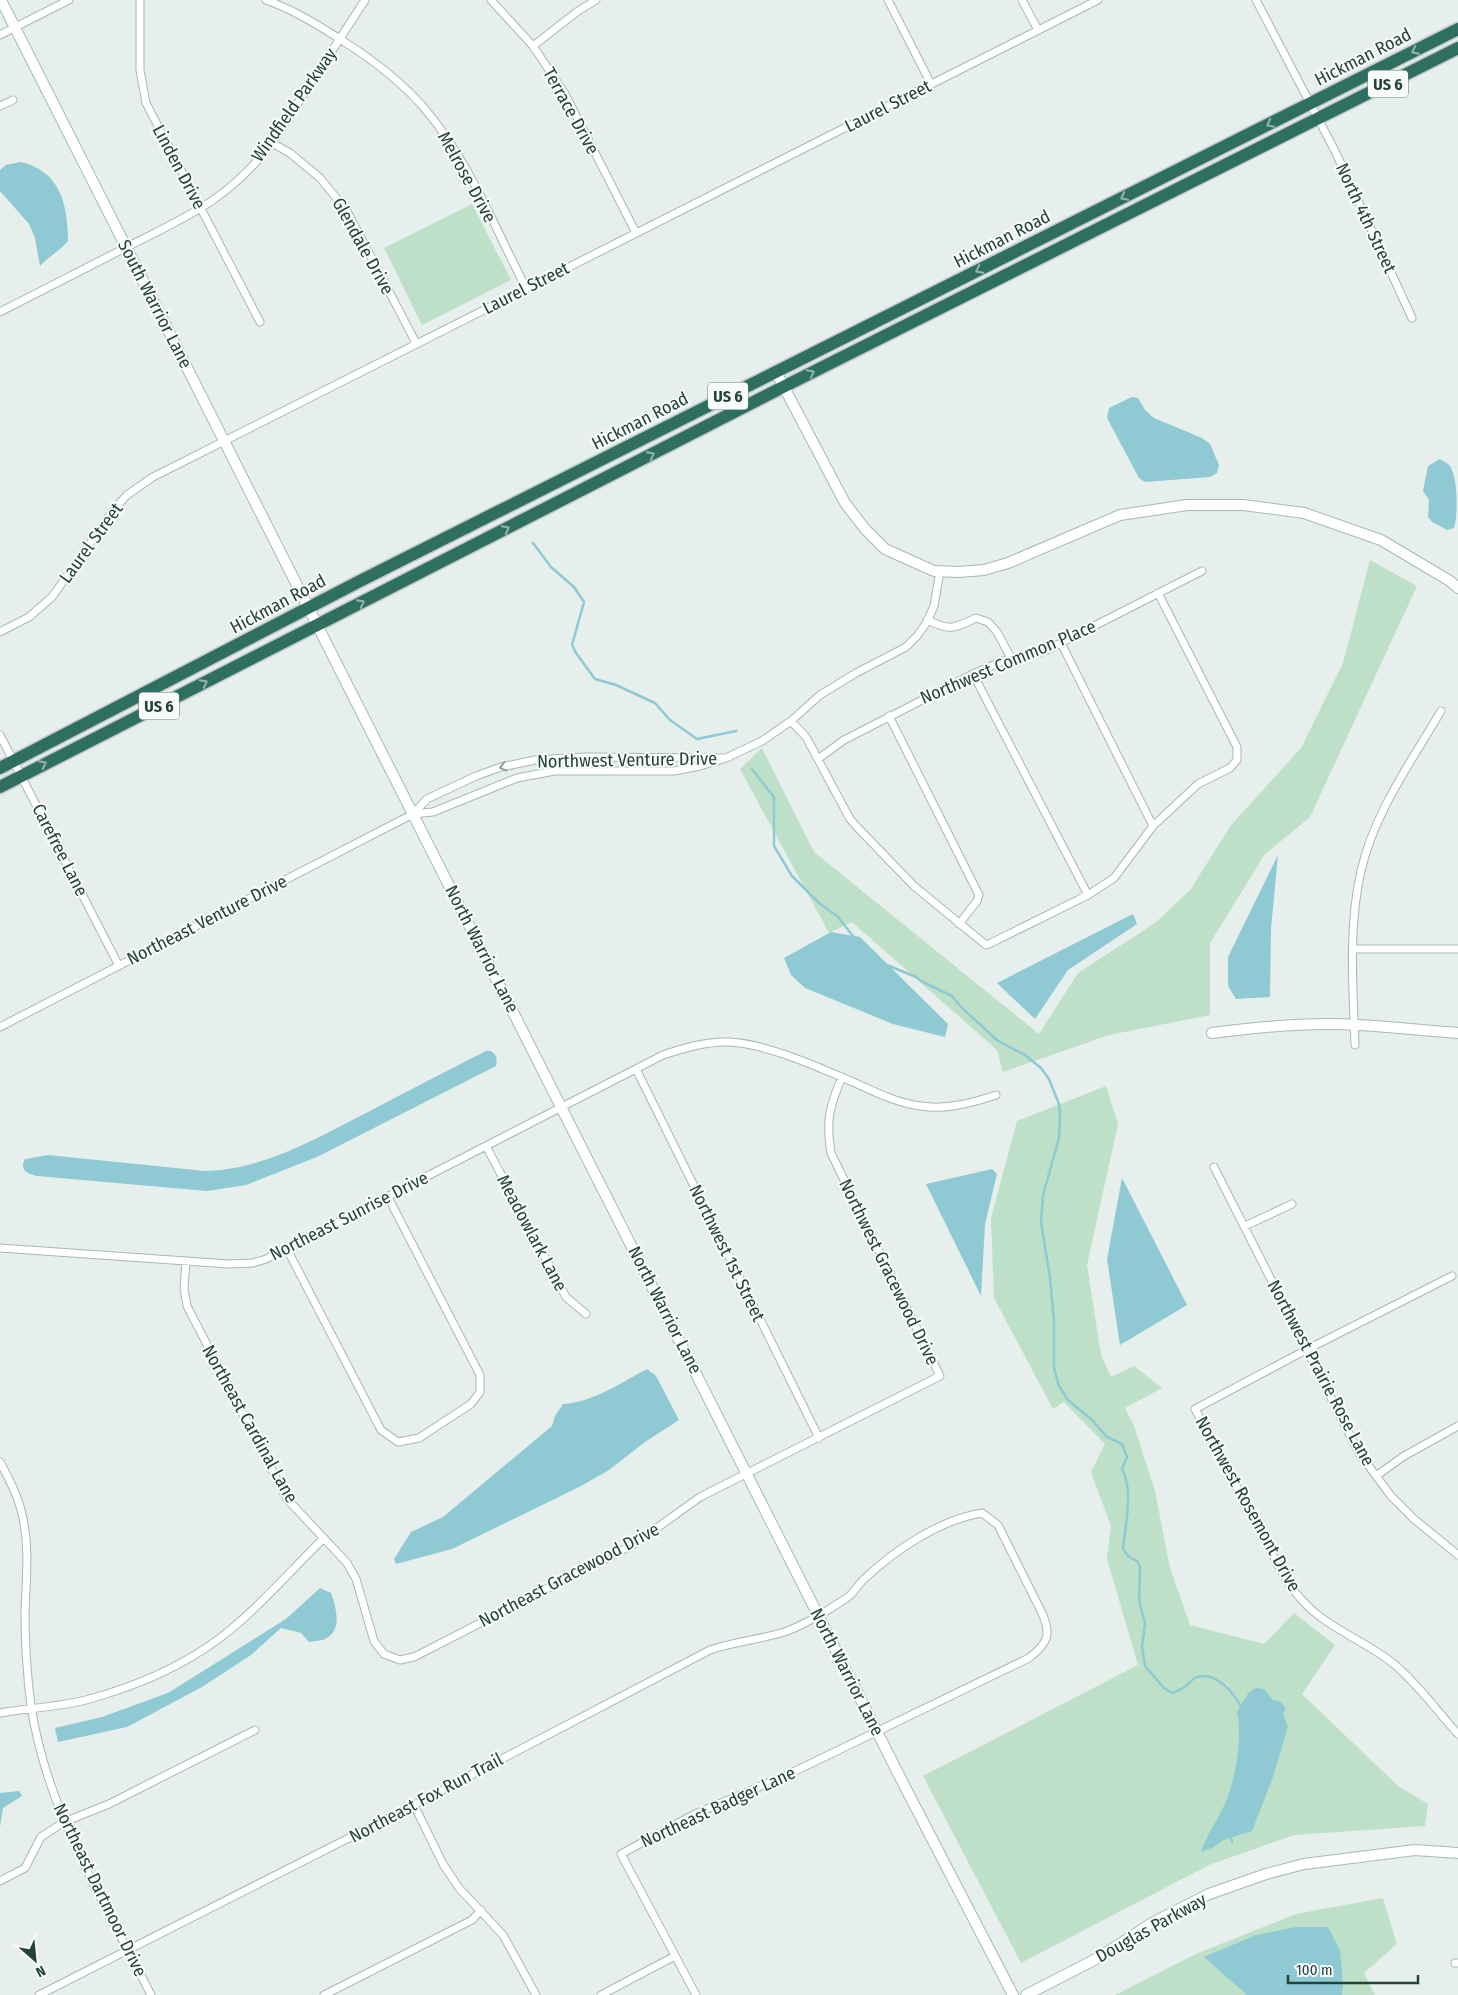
<svg xmlns="http://www.w3.org/2000/svg" width="1458" height="1995" font-family="'Fira Sans Condensed',sans-serif">
<style>
.green{fill:#bfe0c8}
.water{fill:#8ec9d4}
.lines{fill:none;stroke-linecap:round;stroke-linejoin:round}
.stream{stroke:#8ec9d4;stroke-width:2.5}
.street-casing{stroke:#a8b8b2;stroke-width:9}
.secondary-casing{stroke:#a4bbb3;stroke-width:12}
.highway-casing{stroke:#c2cac8;stroke-width:15}
.street{stroke:#fff;stroke-width:7}
.secondary{stroke:#fff;stroke-width:10}
.highway{stroke:#2f6f62;stroke-width:12}
.oneway{stroke:#93b5ae}
.oneway2{stroke:#92a09c}
.labels{text-anchor:middle;stroke-width:4;stroke-linejoin:round;paint-order:stroke}
.shield{fill:#f7fbf9;stroke:#637a73;stroke-width:1}
.shield-label{font-size:16px;font-weight:bold;fill:#24423a}
.street-label{font-size:18px;fill:#24423a;stroke:#f7fbf9}
</style>
<rect width="100%" height="100%" fill="#e6efeb"/>
<!-- green -->
<path class="green" d="M472,204L511,280L422,325L384,248Z
M1370,560L1417,586L1310,817L1265,854L1210,943V1015L1109,1035L1003,1072L997,1050L852,922L829,933L740,769L762,748L814,852L1039,1034L1078,973L1155,923L1190,890L1232,824L1301,748L1343,663Z
M1106,1086L1118,1124L1087,1265L1101,1355L1111,1377L1134,1366L1162,1388L1125,1408L1134,1426L1155,1491L1170,1568L1190,1625L1264,1644L1294,1613L1335,1645L1302,1694L1398,1786L1428,1804L1425,1826L1294,1835L1209,1865L1021,1963L923,1776L1138,1665L1107,1559L1111,1526L1091,1472L1105,1444L1064,1402L1053,1409L994,1298L991,1218L1017,1121Z
M1383,1898L1397,1944L1364,1973L1375,1995H1115L1196,1954L1296,1914Z"/>
<!-- water -->
<path class="water" d="M20,162C60,170 68,205 68,241C60,251 49,256 40,266L35,238L29,224L0,191V170L6,165Z
M1132,397L1138,398L1145,410L1154,418L1202,438L1210,444L1219,465L1217,473L1210,477L1145,482L1139,478L1107,418L1109,408Z
M1440,459C1442,461 1448,463 1450,466C1458,478 1458,515 1454,528L1447,530L1432,522L1428,517L1429,500L1423,491L1428,466Z
M1278,855L1271,929L1270,997L1236,999L1228,986V957Z
M1133,914L1137,924L1068,970L1035,1019L997,983Z
M831,932L860,937L948,1024L945,1037L893,1024L805,988L791,975L784,958Z
M486,1051H491C497,1055 497,1059 496,1066L317,1157L246,1185L207,1191L37,1176C27,1174 19,1170 25,1159L48,1155L205,1171C263,1170 317,1138 368,1112C407,1091 447,1071 486,1051Z
M992,1169L997,1174L985,1224L981,1296L926,1184Z
M1122,1178L1187,1305L1120,1345L1107,1259Z
M647,1369L656,1376L679,1420L645,1442L609,1470L581,1486L452,1549L396,1564L394,1559L411,1532L443,1517L552,1426L555,1416L563,1404C594,1402 620,1383 647,1369Z
M320,1588L331,1593C336,1607 343,1631 325,1639C320,1641 313,1641 309,1642L301,1633L281,1628L251,1655L202,1687L127,1727L58,1742L55,1728L102,1717L168,1693L286,1619Z
M1256,1688L1264,1689L1273,1700L1281,1702L1286,1708L1283,1714L1288,1727L1273,1777L1252,1831L1223,1840L1214,1847L1201,1852C1206,1837 1215,1824 1222,1810C1235,1784 1243,1741 1237,1712L1249,1692Z
M19,1791L22,1796L3,1808L0,1827V1793Z
M1296,1927H1327L1329,1929L1340,1950L1343,1984L1342,1995H1247L1204,1957L1256,1935Z"/>
<g class="lines">
<!-- stream -->
<path class="stream" d="M533,543L551,567L574,587L584,602L572,645L576,653L595,679L616,685L655,703L670,720L697,739L736,731
M752,769L774,797V846L792,876L819,903L837,916L853,936
M887,965L916,977L921,981L952,996L961,1007L998,1041L1025,1055L1041,1068L1049,1079L1059,1104L1060,1117L1059,1138L1043,1195L1041,1222L1050,1278L1054,1321V1368L1059,1386L1068,1400L1091,1419L1107,1437L1122,1444L1127,1457L1122,1469C1134,1490 1125,1526 1123,1549L1129,1557L1137,1561L1140,1567L1139,1601L1145,1623L1142,1646L1145,1666L1164,1688L1172,1693C1177,1691 1182,1689 1186,1686C1189,1684 1191,1680 1195,1678C1214,1669 1235,1693 1242,1709
M1230,1834L1232,1842"/>
<!-- street casing -->
<g class="street-casing">
<path id="street" d="M140,0V70L146,103L260,322
M266,0C294,10 318,25 343,41C373,60 402,82 425,109C469,161 495,228 526,288
M491,0L533,46L565,94L636,233
M888,0L931,84
M1022,0L1038,30
M1256,0L1335,151L1412,318
M0,35L69,0
M533,46L578,11L596,0
M0,106L13,100
M272,143L290,153L320,178L347,211L416,343
M0,312C43,290 86,268 129,246C190,215 229,199 272,143L365,0
M927,620C951,631 952,629 976,618L988,622L997,632L1012,660
M0,632L29,617L52,597L115,508L127,495L153,477L1098,0
M1061,643L1153,826
M973,674L1088,895
M889,716L979,895L977,901L959,924
M791,721L806,737L850,819L857,827L914,886L986,945L989,944L1088,895L1114,878L1153,826L1198,784L1230,768L1237,760V747L1158,593
M0,735L119,966
M818,759L844,740L973,674L1003,661L1028,656L1047,650L1202,571
M413,814L433,812L517,778L554,771H674L700,766L726,758L762,741L791,721L820,695L856,673L906,647L917,636L927,622L934,606L940,571
M1353,949H1458
M0,1027L413,814L427,799L476,776L501,767L535,760L584,757L726,758
M1355,1045C1353,987 1348,927 1361,871C1374,813 1411,762 1441,711
M636,1069L819,1438
M486,1146L566,1297L586,1314
M1214,1167L1359,1453L1391,1496L1414,1519L1458,1555
M1245,1226L1292,1204
M0,1248L229,1264L253,1263L266,1259L663,1055C684,1048 707,1041 730,1042C767,1044 818,1067 853,1082C875,1092 897,1103 921,1106C946,1110 972,1103 996,1095
M287,1249L381,1430L398,1442L419,1438L471,1404L480,1392V1375L388,1197
M186,1261L184,1288L187,1306L287,1499L347,1563L356,1579L374,1641L384,1654L400,1660L414,1657L636,1543L700,1497L940,1376L831,1153C826,1121 829,1107 842,1077
M1452,1276L1306,1350L1195,1409C1217,1450 1238,1490 1260,1530C1272,1553 1283,1579 1301,1599C1326,1628 1364,1640 1394,1664C1419,1685 1436,1710 1458,1734
M0,1462C9,1479 18,1496 22,1514C30,1546 26,1580 25,1612C25,1644 27,1675 31,1706C47,1811 104,1902 151,1995
M1376,1476L1404,1456L1458,1426
M0,1713C28,1708 59,1707 86,1700C134,1687 180,1668 220,1638C257,1610 291,1570 324,1538
M414,1805L443,1864L459,1888L503,1935L536,1995
M0,1881L25,1868L41,1837L64,1822L109,1804L255,1730
M1455,1963H1458
M39,1995L414,1805L710,1650C733,1642 757,1640 781,1633C799,1628 829,1610 845,1599C853,1595 857,1586 863,1580C895,1550 939,1520 982,1513L998,1525L1042,1613C1052,1635 1047,1644 1029,1658L787,1775L693,1815L621,1854L696,1995
M324,1995L472,1920L481,1910
M601,1995L675,1956"/>
</g>
<!-- secondary casing -->
<g class="secondary-casing">
<path id="secondary" d="M1,0L904,1785L1013,1995
M776,372L845,503L865,529L885,549L934,571L959,572L984,570L1008,563L1120,515L1187,505H1243L1304,513L1381,540L1450,581L1458,588
M1212,1033C1251,1028 1289,1024 1327,1024C1371,1024 1414,1030 1458,1033
M1026,1995L1098,1958L1152,1923L1209,1894L1266,1874L1304,1864L1415,1850L1458,1853"/>
</g>
<!-- highway casing -->
<g class="highway-casing">
<path id="highway" d="M0,768L360,581L1458,29
M0,787L785,386L1458,48"/>
</g>
<!-- street -->
<use href="#street" class="street"/>
<!-- secondary -->
<use href="#secondary" class="secondary"/>
<!-- highway -->
<use href="#highway" class="highway"/>
</g>
<!-- one-way arrows -->
<defs><path id="oneway-chevron" d="M-2-3.5L2.5 0L-2 3.5" fill="none" stroke-width="1.6" stroke-linecap="round" stroke-linejoin="round" transform="scale(1.25)"/></defs>
<g class="oneway">
<use href="#oneway-chevron" transform="translate(1415 51) rotate(153)"/>
<use href="#oneway-chevron" transform="translate(1270 124) rotate(153)"/>
<use href="#oneway-chevron" transform="translate(1124 197) rotate(153)"/>
<use href="#oneway-chevron" transform="translate(979 270) rotate(153)"/>
<use href="#oneway-chevron" transform="translate(811 373) rotate(-27)"/>
<use href="#oneway-chevron" transform="translate(651 455) rotate(-27)"/>
<use href="#oneway-chevron" transform="translate(506 529) rotate(-27)"/>
<use href="#oneway-chevron" transform="translate(361 603) rotate(-27)"/>
<use href="#oneway-chevron" transform="translate(204 683) rotate(-27)"/>
<use href="#oneway-chevron" transform="translate(43 764) rotate(-27)"/>
</g>
<use class="oneway2" href="#oneway-chevron" transform="translate(503 767) rotate(165)"/>
<g class="labels">
<!-- shield labels -->
<g class="shield">
<rect x="1368" y="70.5" width="40" height="27" rx="4"/>
<rect x="708" y="382.5" width="40" height="27" rx="4"/>
<rect x="139" y="692.5" width="40" height="27" rx="4"/>
</g>
<g class="shield-label">
<text x="1388" y="90">US 6</text>
<text x="728" y="402">US 6</text>
<text x="159" y="712">US 6</text>
</g>
<!-- street labels -->
<g class="street-label">
<text transform="translate(1363 57) rotate(-27)" y="6">Hickman Road</text>
<text transform="translate(294 105) rotate(-55)" y="6">Windfield Parkway</text>
<text transform="translate(888 106) rotate(-27)" y="6">Laurel Street</text>
<text transform="translate(571 111) rotate(61)" y="6">Terrace Drive</text>
<text transform="translate(179 167) rotate(62)" y="6">Linden Drive</text>
<text transform="translate(467 177) rotate(61)" y="6">Melrose Drive</text>
<text transform="translate(1366 218) rotate(65)" y="6">North 4th Street</text>
<text transform="translate(1002 239) rotate(-27)" y="6">Hickman Road</text>
<text transform="translate(363 246) rotate(61)" y="6">Glendale Drive</text>
<text transform="translate(526 288) rotate(-27)" y="6">Laurel Street</text>
<text transform="translate(155 304) rotate(63)" y="6">South Warrior Lane</text>
<text transform="translate(640 421) rotate(-27)" y="6">Hickman Road</text>
<text transform="translate(91 543) rotate(-54)" y="6">Laurel Street</text>
<text transform="translate(278 604) rotate(-28)" y="6">Hickman Road</text>
<text transform="translate(1008 662) rotate(-23)" y="6">Northwest Common Place</text>
<text transform="translate(627 760) rotate(-1)" y="6">Northwest Venture Drive</text>
<text transform="translate(60 850) rotate(63)" y="6">Carefree Lane</text>
<text transform="translate(207 920) rotate(-27)" y="6">Northeast Venture Drive</text>
<text transform="translate(482 949) rotate(63)" y="6">North Warrior Lane</text>
<text transform="translate(349 1216) rotate(-27)" y="6">Northeast Sunrise Drive</text>
<text transform="translate(532 1233) rotate(62)" y="6">Meadowlark Lane</text>
<text transform="translate(727 1253) rotate(64)" y="6">Northwest 1st Street</text>
<text transform="translate(889 1272) rotate(64)" y="6">Northwest Gracewood Drive</text>
<text transform="translate(665 1310) rotate(63)" y="6">North Warrior Lane</text>
<text transform="translate(1321 1373) rotate(62)" y="6">Northwest Prairie Rose Lane</text>
<text transform="translate(250 1424) rotate(61)" y="6">Northeast Cardinal Lane</text>
<text transform="translate(1248 1504) rotate(61)" y="6">Northwest Rosemont Drive</text>
<text transform="translate(569 1575) rotate(-28)" y="6">Northeast Gracewood Drive</text>
<text transform="translate(847 1672) rotate(63)" y="6">North Warrior Lane</text>
<text transform="translate(426 1798) rotate(-28)" y="6">Northeast Fox Run Trail</text>
<text transform="translate(718 1807) rotate(-25)" y="6">Northeast Badger Lane</text>
<text transform="translate(100 1890) rotate(64)" y="6">Northeast Dartmoor Drive</text>
<text transform="translate(1151 1928) rotate(-29)" y="6">Douglas Parkway</text>
</g>
</g>
<!-- north arrow -->
<g transform="translate(35 1960) rotate(153)" stroke="#f7fbf9" stroke-width="4" paint-order="stroke">
<path d="M0-4L9 19L0 12L-9 19Z" fill="#24423a"/>
<text y="-8" font-size="14" font-weight="bold" text-anchor="middle" fill="#24423a">N</text>
</g>
<!-- scale -->
<path d="M1288 1975v8h130v-8" fill="none" stroke="#24423a" stroke-width="2.5"/>
<text x="1296" y="1975" font-size="15" fill="#24423a" stroke="#f7fbf9" stroke-width="4" paint-order="stroke">100 m</text>
</svg>
